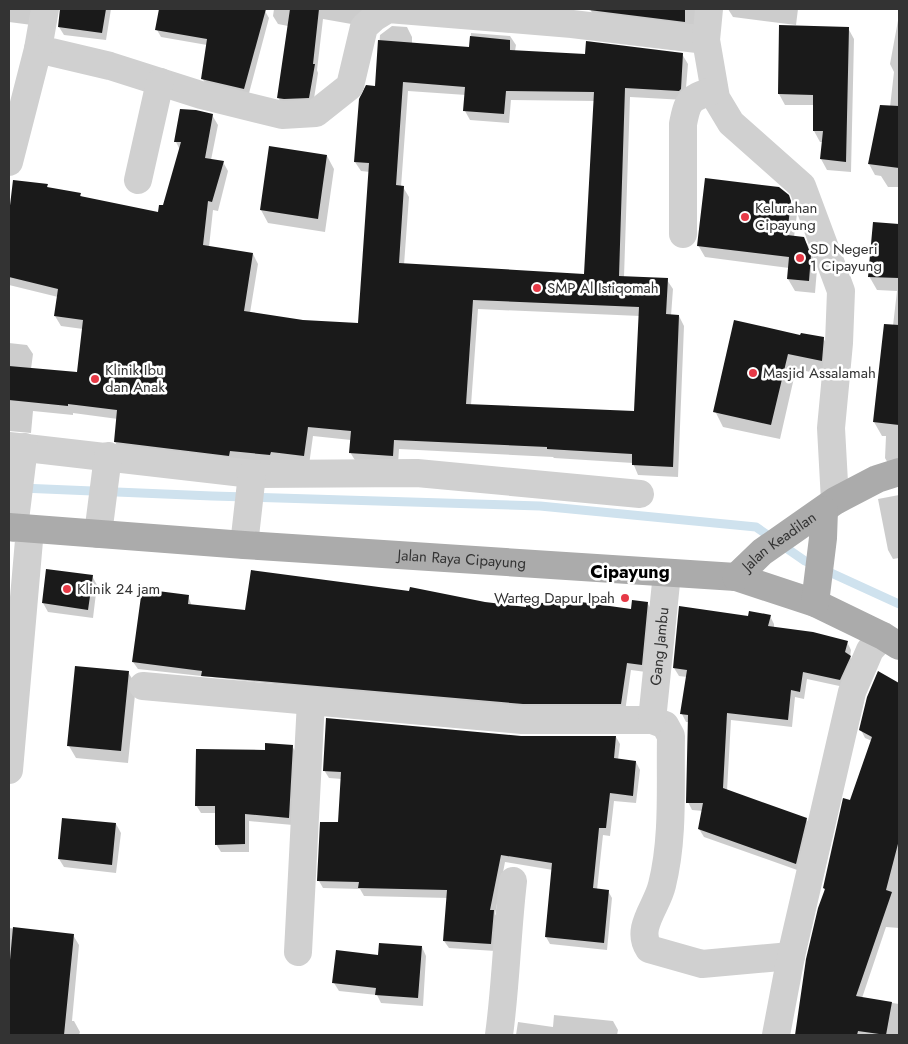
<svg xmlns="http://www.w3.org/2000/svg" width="908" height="1044" font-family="Jost,sans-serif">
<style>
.shadow{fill:#0003;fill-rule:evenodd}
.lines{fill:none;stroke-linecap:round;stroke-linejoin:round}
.stream{stroke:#cfe2ee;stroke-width:9}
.building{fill:#1a1a1a;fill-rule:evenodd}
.minor{stroke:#d0d0d0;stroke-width:28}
.major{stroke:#ababab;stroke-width:28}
.poi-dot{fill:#e63946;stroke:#fff;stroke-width:2}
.labels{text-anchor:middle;stroke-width:5;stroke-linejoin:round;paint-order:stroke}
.poi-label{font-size:15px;fill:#333;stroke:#fff;text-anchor:start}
.street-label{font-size:15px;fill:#333;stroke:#fff}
.quarter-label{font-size:18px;font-weight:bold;fill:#000;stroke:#fff}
</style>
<rect width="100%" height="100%" fill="#fff"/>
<!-- shadow -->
<path class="shadow" d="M9,9H36L32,25L9,22Z
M61,9H111L106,40L64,35L59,27Z
M160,9H255L265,11L269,18L248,97L207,86L202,78L207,45L161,37L157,30Z
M274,9H376L357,25L323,19L317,70L318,73L313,105H282L278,97L288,26L278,24L273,16Z
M590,9H697L696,32L596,20Z
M728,9H798L796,25L733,17Z
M899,15V187H888L881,176L875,175L869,164L890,107L894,72L890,64Z
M392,26L407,27L412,37V44L470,48L471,33L510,36L516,45L515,51L586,56L682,54L688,64L685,100L630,97L624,277L667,280L673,289L671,316H679L684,326L678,477L638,475L633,463L554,458L553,457L399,449L398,465L356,462L350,452L351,440L313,436L309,465L275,464L120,451L115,442L118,419L73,413V415L33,411L31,433L9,431V343L27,345L33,354L31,369L78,373L83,329L61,326L55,316L58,297L9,285V223L15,182L47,186L48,188L80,194L82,197L159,214L164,206L180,150L176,142L212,115L218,125L211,160L223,162L228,171L218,211L213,210L209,247L253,254L258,264L250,313L303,321L360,325L370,172L361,171L355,162L376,87L380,35ZM408,91L466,95L465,111L470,120L509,123L511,100L595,101L585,275L404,265L409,197L403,187H401ZM478,309L640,316L635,413L471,405Z
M848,28L854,39L851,172L827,170L821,159L823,142H820L814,131V105H785L779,94Z
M270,148L327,156L334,169L325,232L268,223L261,210Z
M788,196L797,214L794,237L803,238L811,250L817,269L815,293L795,291L788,279L789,268L705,257L698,245Z
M875,224L899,226V471L893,472L885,458L886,436H882L874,422L891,343L897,291L877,290L869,276Z
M801,337L823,338L832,353L830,376L796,369L780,439L723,427L715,411Z
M899,495V558L893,559L888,550L878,499Z
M92,576L97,585L93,618L48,612L43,603Z
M188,596L192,606L246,611L485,603L527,608L632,610L648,604L652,611L646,672L631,670L625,712H528L138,669L133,662Z
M680,608L749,617L770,616L774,624V628L847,642L851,650L850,657L854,664L844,687L807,679L804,699L795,697L792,727L731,720L727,791L806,819L811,826L800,871L704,837L699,829L703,811L692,810L688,802L689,722H686L682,714L687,677L679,676L674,668Z
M128,672L136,685L128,763L76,758L69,746Z
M879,673L899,684V928L886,927L862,998L899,1004V1035H797L808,959L825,891L824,888L872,741L865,738L861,730Z
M521,737H616L620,744L618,760L636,762L640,770L636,803L614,801L610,836L603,835L597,890L608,891L612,898L607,950L550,944L546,937L553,870L505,862L495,914L498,919L495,951L449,948L444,941L448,898L364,896L360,889L323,888L319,881L339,823L342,779L329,778L324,770Z
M292,746L297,754L293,825L249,821V852H221L216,844V813H201L196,805L266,751Z
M116,824L121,833L116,873L64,867L59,859Z
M9,928L73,935L79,945L72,1021H74L80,1032L79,1035H9Z
M422,947L426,956L423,1006L381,1003L377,995L339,991L334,983L379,956Z
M554,1015L613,1021L618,1030L617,1035H516L518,1022L553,1027Z"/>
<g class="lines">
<!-- stream -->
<path class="stream" d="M21,488L212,496L540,506L756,527L805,561L899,604"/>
</g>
<!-- building -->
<path class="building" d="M60,9H106L102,33L58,27Z
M159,9H266L244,89L201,79L207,39L155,30Z
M290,9H319L313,64H315L309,98L284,99L277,98Z
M589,9H685V22L589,10Z
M779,25L849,27L846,162L820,159L823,131H813V95L778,94Z
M470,36L510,40V50L585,54L586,41L683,53L681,89L679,91L625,88L619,276L668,278L666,314L679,315L673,467L632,465V454L547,449V447L394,440L393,456L349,453L351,431L308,427L304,456L271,452L270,455L230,451L229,456L115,442H114L117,410L68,404V406L9,400V366L77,372L83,320L54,316L58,289L9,277V214L13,180L48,184L47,187L81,193L80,196L158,212L159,205H163L181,142H174L180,109L196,110L213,114L205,158L224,161L212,202L208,201L203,245L253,253L244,311L303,320L358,323L369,163L354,162L359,99L366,85L375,86L378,40L469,47ZM403,82L465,87L463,111L504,114L506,91L594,92L584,274L399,263L404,186L396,185ZM473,300L639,307L634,411L466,404Z
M880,105L899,106V168L868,164Z
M269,146L327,155L318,219L260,210Z
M705,178L779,187L789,195L791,201L787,235L804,237L811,255L809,281L787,279L789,257L697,246Z
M873,222L899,224V278L868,277Z
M734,320L800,335L801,333L824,337L822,361L788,354L771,425L713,412Z
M884,324L899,325V425L873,422Z
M46,569L93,575L88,610L42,603Z
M251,570L409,591L410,587L485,602L526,607V602L580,605L581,602L631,609L632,600L648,602L642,665L627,663L621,704H523L201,676L202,671L132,662L142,589L189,595L188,604L245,610Z
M679,606L748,616L749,611L771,615L768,626L813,632L848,641L845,652L851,656L840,680L803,672L800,692L791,690L788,720L727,713L723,788L807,818L796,864L698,829L703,803H686L688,715L680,714L687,670L673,668Z
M75,666L129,671L121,751L67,746Z
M878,671L899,683V840L886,890L892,892L856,996L892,1002L886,1035L858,1031L857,1035H795L806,959L818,908L825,889L823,888L843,798L850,800L872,737L859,730L867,697Z
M326,718L521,736H616L614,758L636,761L633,796L610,793L606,828H599L593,888L609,890L604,943L545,937L552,863L501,855L490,910H494L491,944L443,941L447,890L358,888L359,882L317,881L320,822H338L341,772L323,771Z
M265,743L293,745L289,818L245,814V844L215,845V806H195L196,749L265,750Z
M62,818L116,823L112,865L58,859Z
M13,927L74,934L64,1035H9V971Z
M379,943L422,946L418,998L375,995L376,988L332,983L336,950L378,955Z"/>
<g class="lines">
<!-- minor -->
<g class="minor">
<path d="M45,9L38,49L110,66L201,95L282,115L316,113L350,86L364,27L375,17L388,9L572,24L706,40"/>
<path d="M709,9L706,40L716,98L731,123L802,186L841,291L839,343L831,428L835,501"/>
<path d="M9,162L38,49"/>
<path d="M138,180L160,82"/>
<path d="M683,234V124C688,98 690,99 714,90"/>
<path d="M9,446L252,474L417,473L640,494"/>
<path d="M14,528L24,447"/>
<path d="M98,534L108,456"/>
<path d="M244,545L252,474"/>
<path d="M143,686L522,720H652L665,725L671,736C670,785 674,837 662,885C657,907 635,928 649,949L702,964L791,956"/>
<path id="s1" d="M652,720L667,573"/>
<path d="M9,770L30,529"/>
<path d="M298,952L311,701"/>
<path d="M499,1035C506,984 507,932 513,881"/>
<path d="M776,1035L791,956L852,692L870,650L883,636"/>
</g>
<!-- major -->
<g class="major">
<path id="s2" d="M9,527L244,545L736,577L815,603L883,636L899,646"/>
<path id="s3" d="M736,577L762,552L835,501L877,479L899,472"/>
<path d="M815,603L823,538L824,510"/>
</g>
</g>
<!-- markers -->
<g class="poi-dot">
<circle cx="745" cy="217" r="5"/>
<circle cx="800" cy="258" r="5"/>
<circle cx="537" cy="288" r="5"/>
<circle cx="753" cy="373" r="5"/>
<circle cx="95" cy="379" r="5"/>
<circle cx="67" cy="589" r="5"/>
<circle cx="625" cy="598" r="5"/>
</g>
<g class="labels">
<!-- poi labels -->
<g class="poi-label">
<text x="755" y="213">Kelurahan<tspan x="755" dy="17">Cipayung</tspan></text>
<text x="810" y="254">SD Negeri<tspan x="810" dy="17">1 Cipayung</tspan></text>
<text x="547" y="293">SMP Al Istiqomah</text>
<text x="105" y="375">Klinik Ibu<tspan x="105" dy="17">dan Anak</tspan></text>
<text x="763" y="378">Masjid Assalamah</text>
<text x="77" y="594">Klinik 24 jam</text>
<text x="615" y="603" text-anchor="end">Warteg Dapur Ipah</text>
</g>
<!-- street labels -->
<g class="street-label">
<text dy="5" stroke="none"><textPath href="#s3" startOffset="56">Jalan Keadilan</textPath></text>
<text dy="5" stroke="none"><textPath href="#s2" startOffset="454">Jalan Raya Cipayung</textPath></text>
<text dy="5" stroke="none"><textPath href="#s1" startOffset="74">Gang Jambu</textPath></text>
</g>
<!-- quarter labels -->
<g class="quarter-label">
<text x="630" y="578">Cipayung</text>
</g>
</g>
<!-- border -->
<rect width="908" height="1044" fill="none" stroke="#333333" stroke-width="20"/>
</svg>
